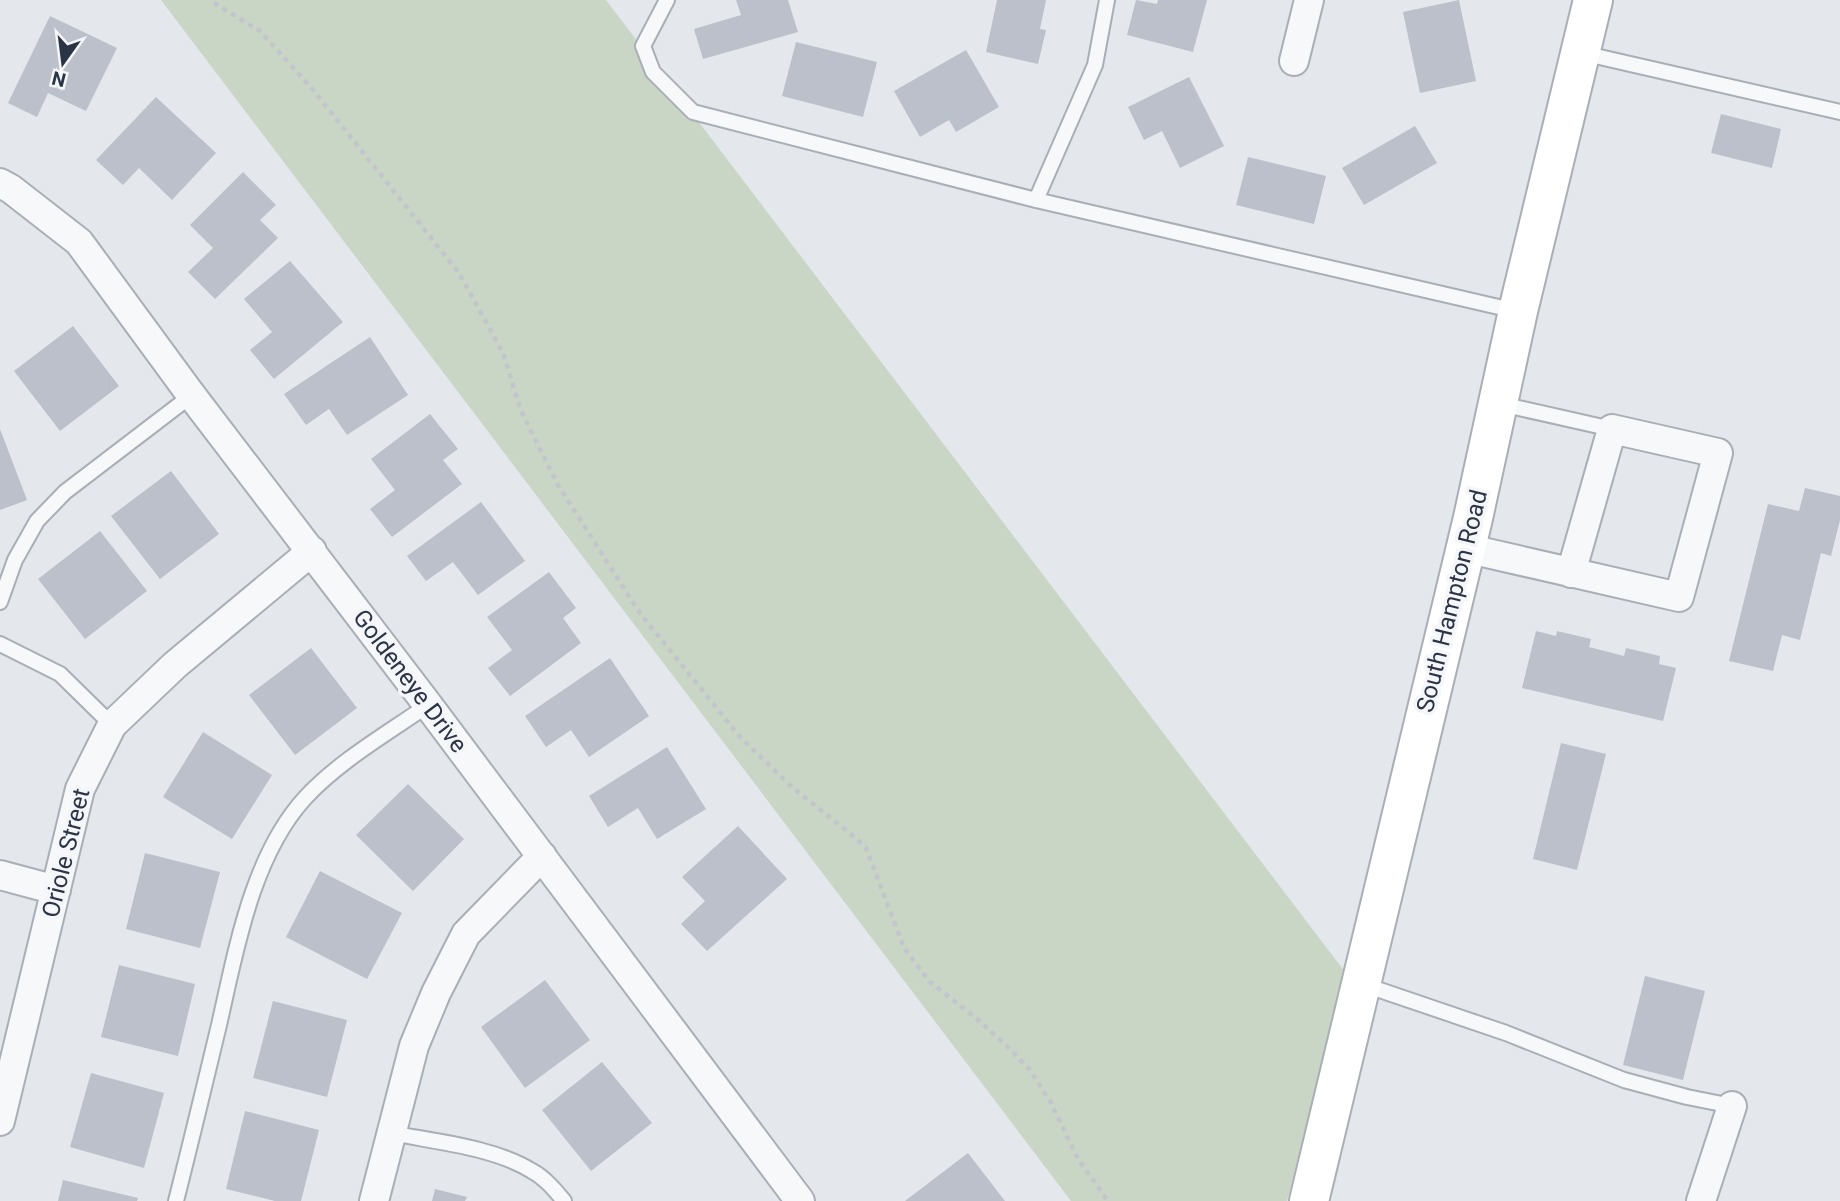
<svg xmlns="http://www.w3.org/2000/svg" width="1840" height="1201" font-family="Roboto,sans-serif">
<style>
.green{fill:#c9d6c5}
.building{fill:#bbc0ca}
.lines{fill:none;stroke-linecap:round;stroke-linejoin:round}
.lane-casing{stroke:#a9aeb7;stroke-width:18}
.street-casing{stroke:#a9aeb7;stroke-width:32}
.secondary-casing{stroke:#a9aeb7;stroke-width:42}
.path{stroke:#c2c5cb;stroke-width:4.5;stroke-dasharray:5 5;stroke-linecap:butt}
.lane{stroke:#f7f8fa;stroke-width:14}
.street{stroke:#f7f8fa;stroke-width:28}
.secondary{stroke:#fff;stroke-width:38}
.labels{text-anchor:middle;stroke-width:7;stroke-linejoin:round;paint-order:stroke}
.street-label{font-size:24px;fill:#2b3445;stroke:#f4f6f9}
</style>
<rect width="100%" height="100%" fill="#e4e7ec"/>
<!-- green -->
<path class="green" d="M161,0H606L1345,972L1287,1201H1071Z"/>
<!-- building -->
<path class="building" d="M736,0H788L798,32L703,59L694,29L741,15Z
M997,0H1046L1040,29L1046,30L1038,64L986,52Z
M1136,0L1157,4L1158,0H1207L1193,52L1127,35Z
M1459,0L1476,81L1420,93L1403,12Z
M50,16L117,48L86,111L48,93L37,117L8,103Z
M796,42L877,62L863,117L782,96Z
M966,50L999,107L956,132L949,120L920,137L894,91Z
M1189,77L1224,146L1180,168L1162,131L1144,140L1128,107Z
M156,97L216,153L172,200L139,168L123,185L96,160Z
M1721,114L1781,129L1772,168L1711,153Z
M1415,126L1437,163L1364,205L1342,168Z
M1248,157L1326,176L1314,224L1236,205Z
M243,172L276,205L260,220L278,238L215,299L188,272L213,248L190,225Z
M290,261L343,322L274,379L250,350L272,332L244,299Z
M73,326L119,386L60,431L14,371Z
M370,337L408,395L347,435L329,409L306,425L284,394Z
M430,414L458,449L443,460L462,484L392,537L370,509L395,490L371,459Z
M0,429L27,500L0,510Z
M171,471L219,534L160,579L111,516Z
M1805,488L1840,496V520L1831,556L1821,553L1800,640L1782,635L1773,671L1729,661L1768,504L1799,511Z
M481,502L525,561L478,595L453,562L426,581L407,556Z
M100,531L147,591L85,639L38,579Z
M549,572L576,608L563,618L581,643L510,696L488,668L512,650L487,617Z
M1536,631L1556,636L1557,631L1591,639L1589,647L1624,656L1626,648L1660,656L1659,664L1676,668L1663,721L1522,688Z
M311,648L357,708L295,755L249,695Z
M610,658L649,716L589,757L571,730L546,747L525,716Z
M203,732L272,775L232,839L163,797Z
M1561,743L1606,754L1577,870L1533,859Z
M667,747L706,809L657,839L638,808L608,827L589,796Z
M408,784L464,839L413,891L356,835Z
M738,826L787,879L707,951L681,924L705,901L682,877Z
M145,853L220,872L200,948L126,929Z
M320,871L402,913L367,979L286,937Z
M119,965L195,984L178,1056L101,1037Z
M1645,976L1705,991L1683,1080L1623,1065Z
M545,980L590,1040L525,1088L481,1027Z
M273,1001L347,1020L327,1097L253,1078Z
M602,1062L652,1123L591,1171L542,1110Z
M91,1073L164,1093L144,1168L70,1147Z
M245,1111L319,1130L301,1201H275L226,1189Z
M968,1153L1005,1201H905Z
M63,1180L138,1198L137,1201H58Z
M435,1189L467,1197L465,1201H432Z"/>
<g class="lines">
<!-- lane casing -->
<g class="lane-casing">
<path id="lane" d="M667,0L643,46L653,72L693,112L1036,200L1516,311
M1582,53L1840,112
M1036,200L1095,65L1107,0
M1501,404L1612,429
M0,602L15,560L37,521L65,492L192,395
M0,644L60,674L112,725
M1362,984L1506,1033L1624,1080L1687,1097L1732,1106
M391,1133C436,1142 493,1147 532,1171C545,1178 555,1190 564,1201
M176,1201C191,1142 205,1083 219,1025C236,950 252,856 305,798C339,761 388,733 428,705"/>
</g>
<!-- street casing -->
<g class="street-casing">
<path id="street" d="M1294,61L1309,0
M0,183L11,189L79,242L189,392L428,705L800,1201
M1465,548L1679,597L1718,453L1612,429L1571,573
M0,875L56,890
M0,1121L80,789L112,725L175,665L312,551
M374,1201L414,1046L436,993L466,934L542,856
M1701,1201L1732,1106"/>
</g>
<!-- secondary casing -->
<g class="secondary-casing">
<path id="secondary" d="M1309,1201L1473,518L1518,311L1593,0"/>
</g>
<!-- path -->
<path class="path" d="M214,3L260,31L314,91L459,273L503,353L521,411L558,485L639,612L740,737L793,788L851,834L866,848L904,948L930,982L976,1018L1008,1047L1030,1070L1051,1103L1078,1159L1108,1201"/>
<!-- lane -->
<use href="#lane" class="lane"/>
<!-- street -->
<use href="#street" class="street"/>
<!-- secondary -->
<use href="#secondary" class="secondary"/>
</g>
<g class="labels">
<!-- street labels -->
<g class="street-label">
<text transform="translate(1452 601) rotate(-76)" y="8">South Hampton Road</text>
<text transform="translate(410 681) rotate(53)" y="8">Goldeneye Drive</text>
<text transform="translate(66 853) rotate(-76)" y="8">Oriole Street</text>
</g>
</g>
<!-- north arrow -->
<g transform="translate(63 63) rotate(194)" stroke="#f4f6f9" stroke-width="5" paint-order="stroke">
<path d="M0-5L12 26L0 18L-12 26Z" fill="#2b3445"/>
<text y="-10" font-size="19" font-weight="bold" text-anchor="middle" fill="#2b3445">N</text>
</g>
</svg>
